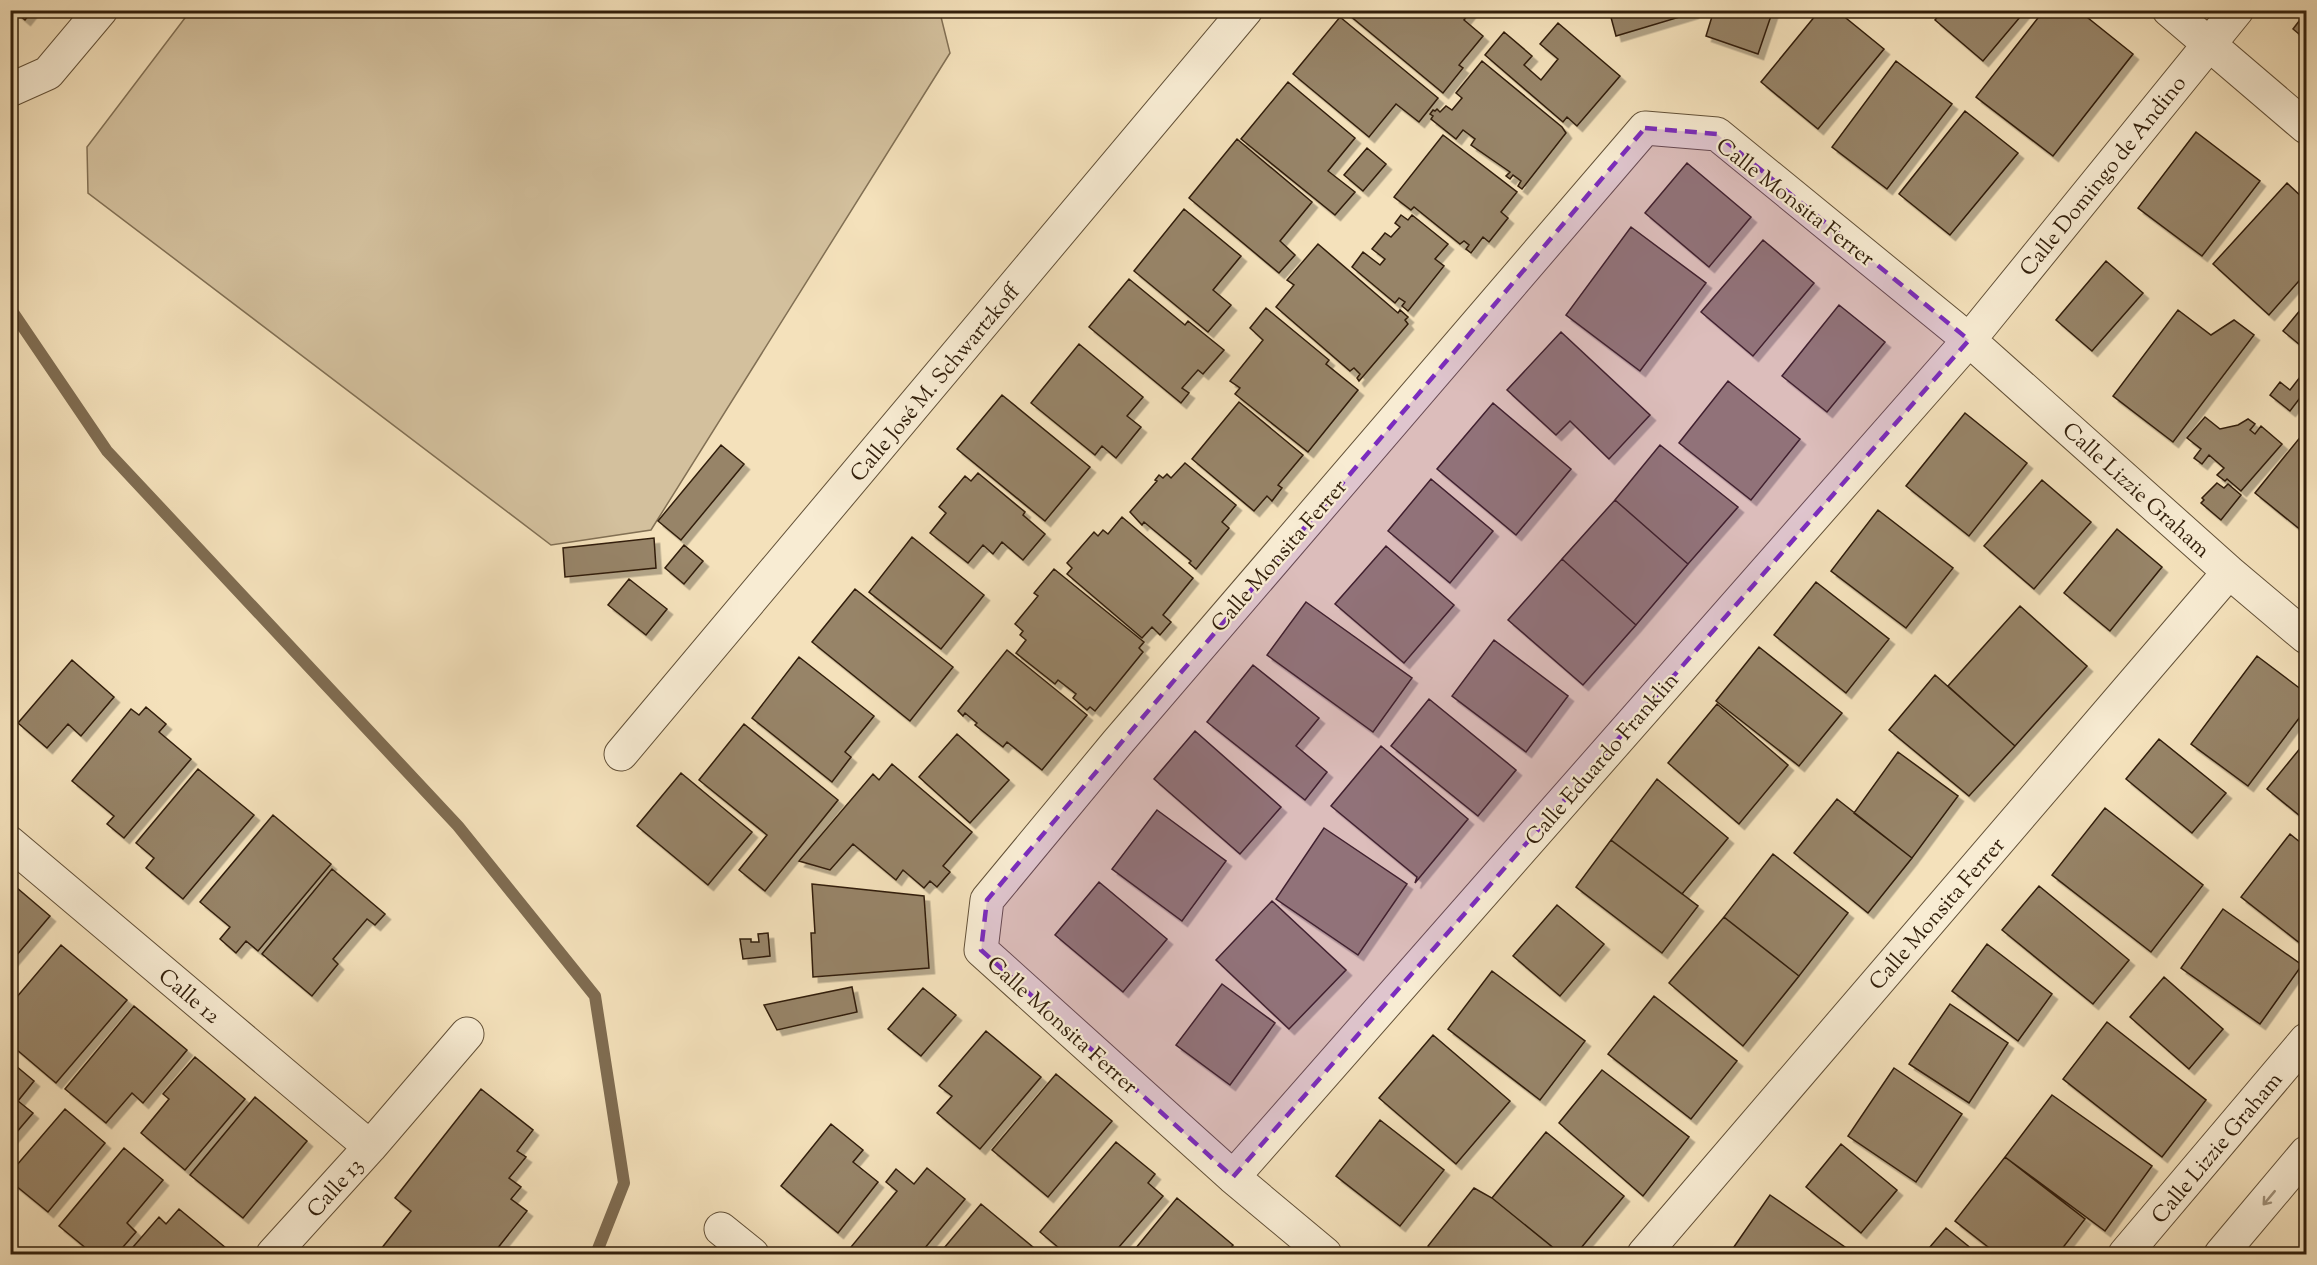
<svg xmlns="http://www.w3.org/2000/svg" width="2317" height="1265" font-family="'Sorts Mill Goudy',serif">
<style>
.green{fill:#d3c09d;stroke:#827054;stroke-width:1.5}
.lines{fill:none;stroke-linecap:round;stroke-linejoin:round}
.stream{stroke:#7f6c51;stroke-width:12}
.building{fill:#978467;stroke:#321f0b;stroke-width:1.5;filter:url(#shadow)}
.minor-casing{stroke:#625037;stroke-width:35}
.tertiary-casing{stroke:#625037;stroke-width:35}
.minor{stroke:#f8ecd3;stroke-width:33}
.tertiary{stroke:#f8ecd3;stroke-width:33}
.oneway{stroke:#9f9079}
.marked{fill:#7b2cbf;fill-opacity:0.2;stroke:#7b2cbf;stroke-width:4.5;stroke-dasharray:12 8;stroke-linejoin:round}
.labels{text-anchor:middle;stroke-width:4.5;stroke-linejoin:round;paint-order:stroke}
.street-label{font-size:22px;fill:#321f0b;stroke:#f8ecd3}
</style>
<defs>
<filter id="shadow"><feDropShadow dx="5.5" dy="5.5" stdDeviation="0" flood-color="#0004"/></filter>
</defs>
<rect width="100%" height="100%" fill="#f4e1bb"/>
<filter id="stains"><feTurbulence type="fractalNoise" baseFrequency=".00333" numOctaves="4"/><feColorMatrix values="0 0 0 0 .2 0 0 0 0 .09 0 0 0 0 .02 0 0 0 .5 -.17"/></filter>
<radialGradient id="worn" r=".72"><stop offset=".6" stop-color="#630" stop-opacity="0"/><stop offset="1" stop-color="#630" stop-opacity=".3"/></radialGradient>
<!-- green -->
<path class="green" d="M191,10L932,11L941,17L950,53L651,530L551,545L88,193L87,147Z"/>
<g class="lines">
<!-- stream -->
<path class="stream" d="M10,308L107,451L458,826L595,996L624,1183L596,1254"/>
</g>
<!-- building -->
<path class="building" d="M13,10H33L25,20Z
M1343,10H1472L1464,20L1483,36L1459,65L1463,68L1443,93Z
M1609,10H1693V13L1616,36Z
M1714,10H1773L1758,54L1706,36Z
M1820,10H1836L1884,49L1818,129L1761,82Z
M1943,10H2026L1983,61L1935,20Z
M2047,10H2078L2133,54L2053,156L1976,97L2041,14Z
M2306,12V40L2293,29Z
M1340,17L1438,98L1419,122L1396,104L1369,137L1293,74Z
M1558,23L1620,76L1577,126L1567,117L1563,122L1485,55L1504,32L1532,56L1524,65L1541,80L1558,59L1540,44Z
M1482,61L1562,127L1566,133L1522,189L1518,186L1521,181L1513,175L1510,179L1506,176L1510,172L1471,145L1475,139L1463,130L1456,139L1431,119L1433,116L1430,114L1433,110L1435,111L1437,109L1440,112L1446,106L1452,110L1462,98L1456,93Z
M1896,61L1952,104L1887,189L1832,147Z
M1288,82L1355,138L1328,171L1355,192L1335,215L1241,139Z
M1965,111L2018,153L1950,235L1899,194Z
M2196,132L2260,181L2202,256L2138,208Z
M1443,135L1517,192L1501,212L1508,218L1489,242L1483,237L1471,253L1466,249L1469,245L1464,241L1460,244L1414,207L1411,210L1394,197Z
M1237,139L1312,202L1280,241L1295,255L1279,273L1189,198Z
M1367,148L1386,164L1363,191L1344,175Z
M1687,163L1751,217L1709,267L1645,213Z
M2287,183L2306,201V273L2269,315L2213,264Z
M1184,209L1241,256L1213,290L1231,305L1208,332L1134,271Z
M1401,215L1408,220L1412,215L1448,244L1435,259L1444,266L1408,311L1402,306L1405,302L1399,298L1395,303L1352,267L1363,252L1380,265L1385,259L1372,249L1385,233L1391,237L1400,227L1395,223Z
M1631,227L1706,283L1640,371L1566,315Z
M1763,240L1814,283L1753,356L1701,312Z
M1318,244L1398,313L1400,310L1408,317L1405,320L1408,324L1359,381L1357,378L1360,374L1354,368L1350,371L1276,307L1294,285L1287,280Z
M2106,261L2143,293L2092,351L2056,320Z
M1129,279L1185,325L1188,321L1224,350L1203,374L1198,370L1182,388L1189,393L1181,403L1089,327Z
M2306,303V350L2283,331Z
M1839,305L1885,342L1827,412L1782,376Z
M1266,308L1329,360L1326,364L1358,390L1308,452L1235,394L1240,388L1230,381L1263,340L1250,328Z
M2178,310L2211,335L2234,320L2254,335L2173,442L2113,396Z
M1561,332L1650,415L1609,459L1570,421L1556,435L1507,390Z
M1079,344L1143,397L1127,416L1141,427L1116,458L1102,446L1095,455L1031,403Z
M2300,377L2306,382V390L2290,411L2270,395L2280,382L2290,390Z
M1728,381L1800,439L1751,500L1679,443Z
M1002,395L1090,467L1045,521L957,449Z
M1239,402L1303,455L1278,485L1282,488L1272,501L1267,496L1254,511L1192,459Z
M1493,403L1571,469L1516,535L1437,469Z
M1965,413L2027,463L1969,536L1906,486Z
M2205,417L2220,429L2238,425L2248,419L2255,424L2250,430L2255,434L2261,426L2282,444L2241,491L2227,479L2225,481L2217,475L2224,468L2209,455L2202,464L2194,458L2201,449L2187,438Z
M2306,430V526L2302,531L2255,493Z
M721,445L744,464L681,540L658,521Z
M1660,445L1738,507L1688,564L1615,500Z
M1185,463L1236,505L1222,522L1229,528L1196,569L1189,563L1191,561L1144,522L1142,525L1130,512L1157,481L1155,480L1159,475L1163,478L1167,474L1171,478Z
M978,473L1025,512L1023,515L1045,534L1023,560L1002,542L993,554L983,545L968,563L930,533L946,513L939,507L965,476L971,481Z
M1431,479L1493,531L1450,583L1388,531Z
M2042,480L2091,522L2034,589L1984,546Z
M2217,483L2224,488L2228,484L2241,495L2221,520L2201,503L2204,500L2202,498Z
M1615,500L1688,564L1636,625L1562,559Z
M1878,510L1953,568L1906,628L1831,571Z
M1122,517L1193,578L1163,615L1171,622L1160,635L1152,627L1142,638L1067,574L1072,568L1067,563L1094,532L1098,536L1103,530L1108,534Z
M2117,529L2162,567L2110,631L2064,593Z
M912,537L984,595L941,649L869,592Z
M654,538L656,568L565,577L563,548Z
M684,545L703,561L684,584L665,568Z
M1386,546L1454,605L1404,663L1335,604Z
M1562,559L1636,625L1583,685L1508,620Z
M1054,569L1144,642L1139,648L1143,652L1095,711L1090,707L1087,710L1073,698L1076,694L1058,680L1055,684L1016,653L1026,640L1020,635L1023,631L1015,624L1038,596L1034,593Z
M629,579L667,609L646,635L608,605Z
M1816,582L1889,639L1846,693L1774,635Z
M855,589L953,667L910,721L812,642Z
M1306,602L1412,678L1373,732L1267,655Z
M2020,606L2087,666L2015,746L1948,686Z
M1494,640L1568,696L1526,752L1452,696Z
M1759,647L1842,713L1799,766L1716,701Z
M1007,650L1087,715L1042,770L1007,742L1003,747L975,725L977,723L965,713L963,716L958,711Z
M2257,656L2306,693V709L2248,786L2191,744Z
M799,657L874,716L845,752L851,757L832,782L752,718Z
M72,660L114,697L81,736L68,724L47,748L18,723Z
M1253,665L1319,718L1296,746L1327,772L1305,800L1207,722Z
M1935,675L2015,746L1969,796L1889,730Z
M1429,699L1516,770L1478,816L1391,746Z
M1717,704L1788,765L1739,824L1668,763Z
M146,707L166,724L159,732L191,759L124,838L107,824L114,816L72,781L131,709L139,715Z
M744,724L838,800L765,891L739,870L767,835L699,780Z
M1195,731L1281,807L1240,854L1154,779Z
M957,734L1009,780L970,823L919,777Z
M2159,739L2226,793L2192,833L2126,779Z
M2306,741V809L2300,816L2267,789Z
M1381,746L1468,819L1415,883L1417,877L1331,806Z
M1898,752L1958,796L1912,858L1854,813Z
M892,764L972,832L943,866L950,872L937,887L930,881L924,888L903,870L896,880L853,844L830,870L799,861L873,774L879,780Z
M198,769L254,815L183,899L146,868L154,858L136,843Z
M681,773L752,832L708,885L637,826Z
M1657,779L1728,838L1682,894L1611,840Z
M1837,799L1912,858L1868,913L1794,853Z
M2105,808L2203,885L2151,952L2052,875Z
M1157,810L1226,861L1182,921L1112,869Z
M273,815L331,864L258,951L246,941L236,953L220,939L230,927L200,902Z
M1324,828L1407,884L1358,955L1276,899Z
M2290,834L2306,847V948L2241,897Z
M1611,840L1698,906L1662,953L1576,887Z
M1773,854L1848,913L1799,976L1724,917Z
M332,869L385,914L375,925L367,919L333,959L338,964L312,996L262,954Z
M10,882L50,916L10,963Z
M1099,882L1167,939L1123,992L1055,935Z
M812,884L924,896L929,968L813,977L811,933H815Z
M2039,886L2129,960L2093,1004L2002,930Z
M1272,901L1346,970L1289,1029L1216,960Z
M1557,905L1604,944L1560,996L1513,956Z
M2223,909L2302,965L2260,1024L2181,968Z
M1724,917L1799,976L1743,1046L1669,983Z
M768,933L770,956L743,959L740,939H751V942H759L758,934Z
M1987,944L2052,994L2018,1041L1952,991Z
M61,945L127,1000L56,1083L10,1044V1005Z
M1492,971L1585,1041L1540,1100L1448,1029Z
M2164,977L2223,1029L2189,1069L2130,1017Z
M1222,984L1275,1023L1230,1085L1176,1045Z
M852,987L857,1012L777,1030L764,1005Z
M923,988L956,1015L921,1056L888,1029Z
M1654,996L1737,1061L1691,1119L1608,1054Z
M1950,1004L2008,1043L1969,1103L1909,1064Z
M134,1006L187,1050L143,1103L132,1093L106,1123L65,1089Z
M2107,1022L2206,1100L2162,1157L2063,1079Z
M986,1031L1041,1077L980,1149L937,1113L952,1096L939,1086Z
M1433,1035L1510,1101L1456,1164L1379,1098Z
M195,1057L245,1099L185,1170L141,1133L169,1099L163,1094Z
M10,1061L34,1081L18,1101L33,1113L10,1140Z
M1894,1068L1962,1114L1916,1182L1848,1136Z
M1602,1070L1689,1137L1643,1196L1559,1123Z
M1056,1074L1112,1121L1048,1197L992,1150Z
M481,1089L533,1130L517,1151L526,1157L509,1178L521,1187L511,1199L527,1211L493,1254H377L411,1211L395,1198Z
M2052,1095L2152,1166L2105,1231L2005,1157Z
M255,1097L307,1141L243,1218L190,1175Z
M65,1109L105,1143L48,1212L10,1181V1173Z
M1380,1120L1444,1170L1400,1226L1336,1176Z
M831,1124L863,1150L853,1162L878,1182L838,1233L781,1186Z
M1546,1132L1624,1196L1576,1254H1561L1492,1198Z
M1116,1142L1155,1174L1148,1183L1163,1196L1113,1254H1066L1040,1232Z
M1841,1144L1897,1190L1861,1233L1806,1187Z
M124,1148L163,1180L127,1223L136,1232L117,1254H93L59,1226Z
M2005,1157L2085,1219L2058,1254H1997L1955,1221Z
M927,1168L965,1199L920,1254H861L851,1247L897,1191L886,1182L896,1169L914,1184Z
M1474,1188L1492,1198L1561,1254H1439L1428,1246Z
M1770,1195L1855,1254H1729Z
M1177,1198L1233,1245L1225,1254H1131Z
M981,1204L1039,1252L1037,1254H939Z
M179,1209L226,1248L221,1254H127L159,1217L166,1224Z
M1946,1228L1978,1254H1924Z"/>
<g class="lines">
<!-- minor casing -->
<g class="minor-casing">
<path id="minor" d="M10,90L48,73L101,10
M621,754L1246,10
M10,843L370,1147
M1233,1177L1969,340L2237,10
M721,1229L752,1254
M273,1254L370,1147L467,1034
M1325,1254L1233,1177L981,950L987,900L1117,743L1645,128L1717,134L1969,340L2229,572L2306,637
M1644,1254L2229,572
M2125,1254L2306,1040"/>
</g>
<!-- tertiary casing -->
<g class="tertiary-casing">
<path id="tertiary" d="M2169,10L2306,127
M2221,1254L2306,1153"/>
</g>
<!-- minor -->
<use href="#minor" class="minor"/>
<!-- tertiary -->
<use href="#tertiary" class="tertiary"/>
</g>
<!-- one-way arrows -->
<defs><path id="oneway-shaft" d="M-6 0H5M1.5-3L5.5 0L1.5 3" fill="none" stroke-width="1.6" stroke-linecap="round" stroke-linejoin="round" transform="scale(1.5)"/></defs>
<use class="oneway" href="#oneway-shaft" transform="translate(2269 1198) rotate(130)"/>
<!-- marked area -->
<path class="marked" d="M1645,128L1717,134L1969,340L1233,1177L981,950L987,900Z"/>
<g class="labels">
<!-- street labels -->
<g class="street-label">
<text transform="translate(2102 175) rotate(-51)" y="8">Calle Domingo de Andino</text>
<text transform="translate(1796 201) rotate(38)" y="8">Calle Monsita Ferrer</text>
<text transform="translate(934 382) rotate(-50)" y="8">Calle José M. Schwartzkoff</text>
<text transform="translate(2137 489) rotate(42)" y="8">Calle Lizzie Graham</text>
<text transform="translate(1278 555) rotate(-49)" y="8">Calle Monsita Ferrer</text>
<text transform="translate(1601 758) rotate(-49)" y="8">Calle Eduardo Franklin</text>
<text transform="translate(1936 913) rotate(-49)" y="8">Calle Monsita Ferrer</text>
<text transform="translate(190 995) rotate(40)" y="8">Calle 12</text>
<text transform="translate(1063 1024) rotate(42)" y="8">Calle Monsita Ferrer</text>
<text transform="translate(2216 1147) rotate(-50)" y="8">Calle Lizzie Graham</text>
<text transform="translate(334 1187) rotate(-48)" y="8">Calle 13</text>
</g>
</g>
<!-- margin -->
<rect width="2317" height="1265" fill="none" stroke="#f4e1bb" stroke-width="36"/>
<rect x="12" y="12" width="2293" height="1241" fill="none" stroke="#321f0b" stroke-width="3"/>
<rect x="18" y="18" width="2281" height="1229" fill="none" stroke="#321f0b" stroke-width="1.5"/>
<rect width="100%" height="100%" filter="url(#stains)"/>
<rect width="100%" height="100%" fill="url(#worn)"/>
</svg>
